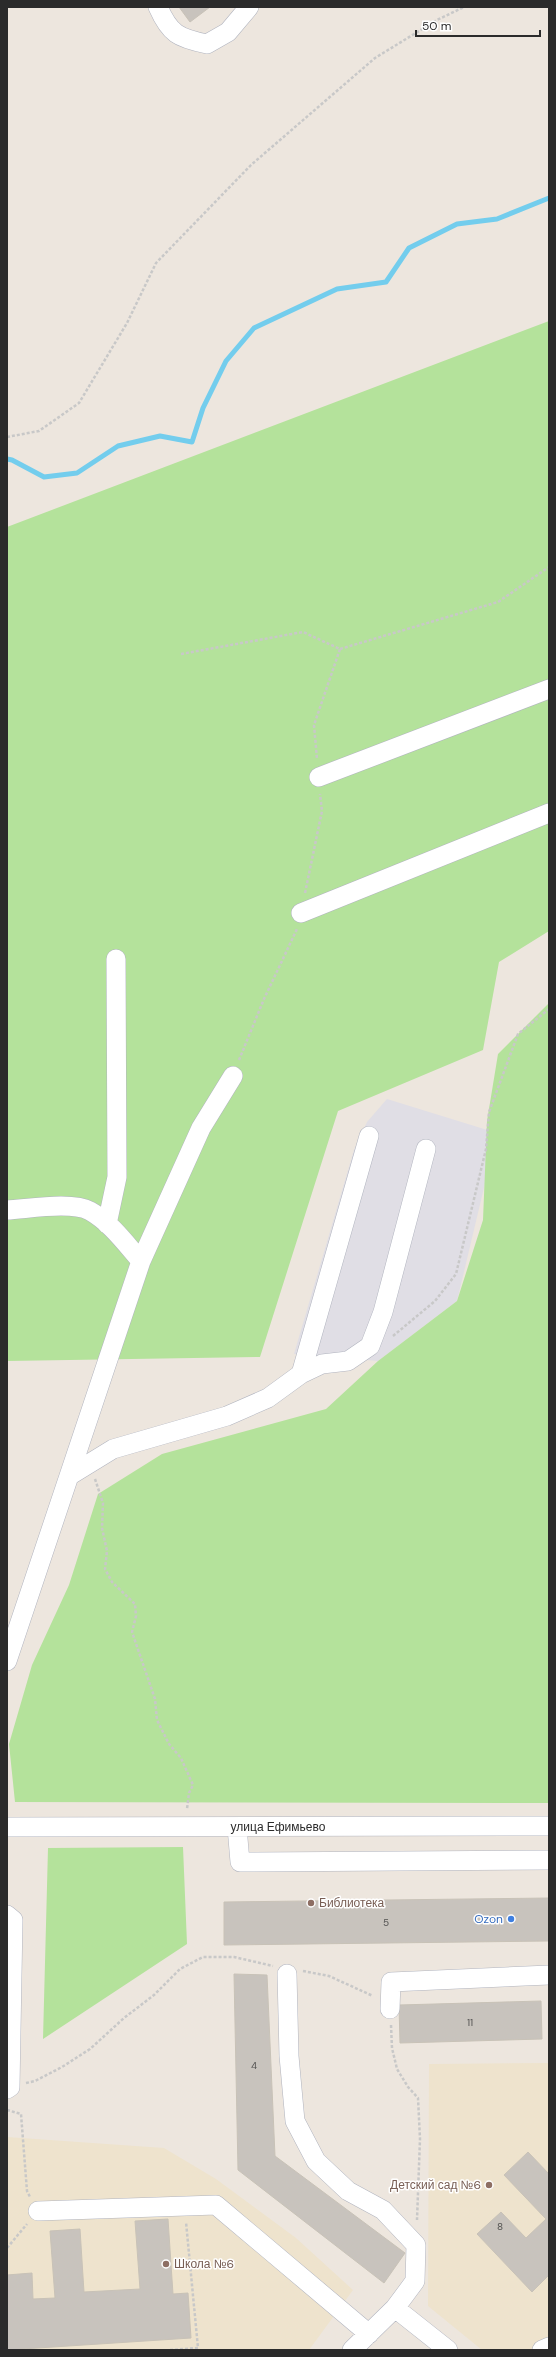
<svg xmlns="http://www.w3.org/2000/svg" width="556" height="2357" font-family="'DM Sans',sans-serif">
<style>
.industrial{fill:#e0dee5}
.education{fill:#eee3cd}
.green{fill:#b4e29b}
.lines{fill:none;stroke-linecap:round;stroke-linejoin:round}
.stream{stroke:#73cded;stroke-width:5}
.building{fill:#c8c3bd;stroke:#c8c2b7}
.minor-casing{stroke:#b1b4bf;stroke-width:20}
.path{stroke:#c8c8c8;stroke-width:2.5;stroke-dasharray:3 2;stroke-linecap:butt}
.minor{stroke:#fff;stroke-width:19}
.education-dot{fill:#8d6e63;stroke:#fff;stroke-width:1.5}
.shop-dot{fill:#3f7fe0;stroke:#fff;stroke-width:1.5}
.labels{text-anchor:middle;stroke-width:3;stroke-linejoin:round;paint-order:stroke}
.number-label{font-size:10px;fill:#525150}
.street-label{font-size:12px;fill:#2b2b2b;stroke:#fff}
.education-label{font-size:12px;fill:#785e54;stroke:#fff;text-anchor:start}
.shop-label{font-size:12px;fill:#366cbe;stroke:#fff;text-anchor:end}
</style>
<rect width="100%" height="100%" fill="#ede6de"/>
<!-- industrial -->
<path class="industrial" d="M387,1099L497,1133L457,1301L378,1361L294,1354L354,1150L367,1122Z"/>
<!-- education -->
<path class="education" d="M549,2063V2350H482L428,2306L429,2064Z
M7,2137L164,2148L216,2179L296,2238L353,2290L309,2350H7Z"/>
<!-- green -->
<path class="green" d="M549,321V931L499,962L483,1050L338,1111L260,1357L7,1361V527Z
M549,1003V1803L15,1802L9,1744L32,1665L69,1585L98,1494L162,1454L326,1409L378,1361L457,1301L483,1220L487,1121L498,1054Z
M183,1847L187,1944L43,2039L48,1848Z"/>
<g class="lines">
<!-- stream -->
<path class="stream" d="M7,459L12,460L44,477L77,473L118,446L160,436L192,442L203,408L226,361L254,328L337,289L386,282L409,248L457,224L497,219L549,198"/>
</g>
<!-- building -->
<path class="building" d="M179,7H210L190,22Z
M549,1898V1941L224,1945V1902Z
M234,1974L267,1975L275,2156L405,2253L384,2283L238,2170Z
M541,2001L542,2039L400,2043L399,2005Z
M528,2152L549,2174V2275L532,2292L477,2234L501,2212L526,2238L546,2219L504,2175Z
M168,2219L173,2294L188,2293L191,2338L7,2350V2275L32,2273L33,2299L55,2298L50,2231L80,2229L84,2292L140,2289L135,2221Z"/>
<g class="lines">
<!-- minor casing -->
<g class="minor-casing">
<path id="minor" d="M158,7C170,34 178,38 207,44L228,32L249,7
M319,777L549,689
M301,913L549,813
M7,1210C28,1209 72,1201 90,1211C110,1222 126,1244 141,1261
M107,1224L117,1177L116,959
M301,1374L322,1364L348,1361L370,1346L383,1312L426,1149
M69,1476L113,1449L227,1416L268,1398L301,1374L369,1136
M7,1661L141,1261L201,1128L233,1076
M7,1827L549,1826
M237,1827L240,1862L549,1860
M7,1915L13,1920L10,2087L7,2089
M287,1974L289,2056L295,2121L316,2161L348,2191L383,2210L416,2245L415,2281L395,2308L352,2350
M390,2009L391,1982L549,1975
M38,2211L216,2205L369,2334
M395,2308L448,2350
M542,2350L549,2347"/>
</g>
<!-- path -->
<path class="path" d="M7,437L39,431L79,403L127,323L156,263L251,165L375,58L437,20L464,7
M340,649L498,602L549,567
M181,654L303,632L340,649L314,725L317,759
M305,893L322,811L320,794
M239,1060L264,999L297,929
M393,1336L435,1301L456,1274L486,1149L489,1112L518,1034L549,1009
M95,1479L103,1503L102,1528L107,1551L105,1569L112,1582L135,1604L136,1616L132,1632L155,1699L157,1720L169,1744L181,1758L193,1785L189,1793L187,1809
M303,1971L329,1976L373,1996
M391,2025L392,2048L397,2069L408,2087L418,2098L420,2139L417,2220
M26,2083L35,2081L62,2067L90,2049L124,2018L154,1995L180,1969L203,1957H234L273,1966
M7,2110L21,2114L27,2191L30,2197
M7,2248L27,2224
M170,2350L198,2348L186,2222"/>
<!-- minor -->
<use href="#minor" class="minor"/>
</g>
<!-- markers -->
<g class="education-dot">
<circle cx="311" cy="1903" r="4"/>
<circle cx="489" cy="2185" r="4"/>
<circle cx="166" cy="2264" r="4"/>
</g>
<circle class="shop-dot" cx="511" cy="1919" r="4"/>
<g class="labels">
<!-- number labels -->
<g class="number-label">
<text x="386" y="1926">5</text>
<text x="470" y="2026">11</text>
<text x="254" y="2069">4</text>
<text x="500" y="2230">8</text>
</g>
<!-- street labels -->
<g class="street-label">
<text x="278" y="1831">улица Ефимьево</text>
</g>
<!-- education labels -->
<g class="education-label">
<text x="319" y="1907">Библиотека</text>
<text x="481" y="2189" text-anchor="end">Детский сад №6</text>
<text x="174" y="2268">Школа №6</text>
</g>
<!-- shop labels -->
<g class="shop-label">
<text x="503" y="1923">Ozon</text>
</g>
</g>
<!-- border -->
<rect width="556" height="2357" fill="none" stroke="#2b2b2b" stroke-width="16"/>
<!-- scale -->
<path d="M416 30v6h124v-6" fill="none" stroke="#2b2b2b" stroke-width="2"/>
<text x="422" y="30" font-size="12" fill="#2b2b2b" stroke="#ffffff" stroke-width="3" paint-order="stroke">50 m</text>
</svg>
